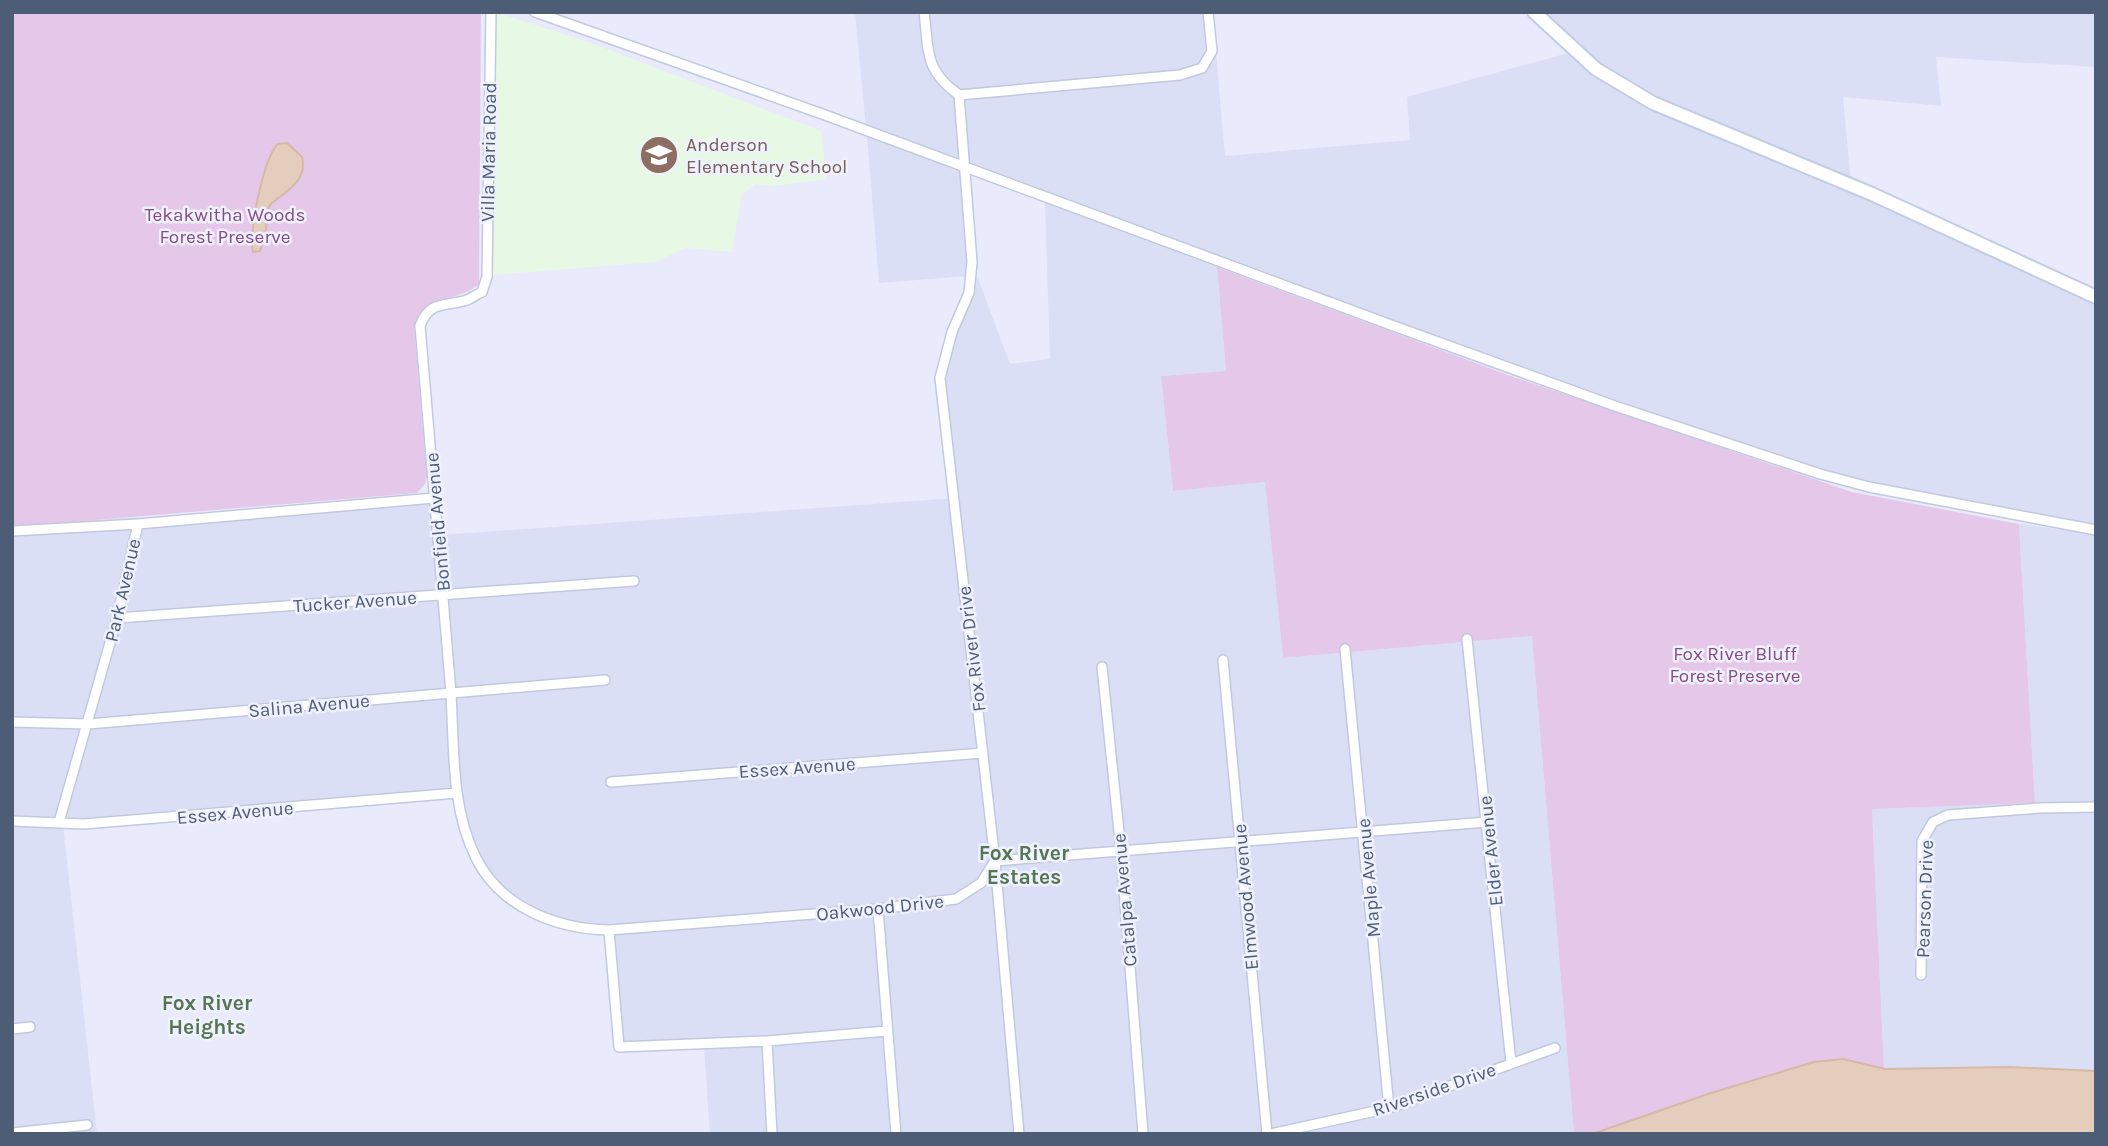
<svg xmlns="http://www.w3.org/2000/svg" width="2108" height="1146" font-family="Karla,sans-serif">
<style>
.residential{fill:#dadff5}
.education{fill:#e7f8e5}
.green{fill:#e4c7e9}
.water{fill:#e5cdbd;stroke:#d6b9a4;stroke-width:2}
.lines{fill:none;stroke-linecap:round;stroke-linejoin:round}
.street-casing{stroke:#c1c9df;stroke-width:12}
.secondary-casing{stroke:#c2cce5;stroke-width:16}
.street{stroke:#fff;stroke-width:9}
.secondary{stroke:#fff;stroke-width:12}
.labels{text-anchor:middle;stroke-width:5;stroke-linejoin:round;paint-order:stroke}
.education-label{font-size:19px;fill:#785e54;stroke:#eff1fe;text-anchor:start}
.street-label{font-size:19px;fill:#4d5d75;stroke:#eff1fe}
.park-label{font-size:19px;fill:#844b86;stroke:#eff1fe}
.neighbourhood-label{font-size:21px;font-weight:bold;fill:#567653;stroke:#eff1fe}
</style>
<rect width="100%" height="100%" fill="#e9ebfc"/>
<!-- residential -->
<path class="residential" d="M855,12H1205L1208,50L1200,66L1180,72L957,90L961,165L866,128Z
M1540,12H2096V67L1936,57L1941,106L1843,97L1851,182L1659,103L1596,66Z
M1216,51L1225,156L1410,140L1407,97L1572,52L1597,74L2096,302V526L1904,490L1799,464L1334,300L967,166L962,97L1161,80L1198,74Z
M867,135L962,170L969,261L968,276L879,283Z
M1045,202L1217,267L1226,371L1161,376L1173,491L1265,482L1283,658L1532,636L1574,1134H710L704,1048L615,1052L606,926H584L555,917L522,904L504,892L478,858L465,825L459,791L84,822L62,820L140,525L437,500L441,535L956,498L943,383L955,333L976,273L1010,364L1050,359Z
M137,517L83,727L63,825L97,1134H12V526Z
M2019,524L2096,534V1071L2009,1067L1884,1069L1872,809L2035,803Z"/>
<!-- education -->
<path class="education" d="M495,12L591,43L821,131L827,179L773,186L756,184L742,194L732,252L686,248L655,262L493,275Z"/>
<!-- green -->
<path class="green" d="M12,12H481L479,284C458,303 421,294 414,327L427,476L425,484L417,493L12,527Z
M1217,267L1508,375L1852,492L2019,524L2035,803L1872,809L1884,1069L1843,1059L1711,1093L1592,1134H1574L1532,636L1283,658L1265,482L1173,491L1161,376L1226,371Z"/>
<!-- water -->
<path class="water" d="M287,143L302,157C308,183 284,191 269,206L265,236L260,251L253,252C249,230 263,159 278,144Z
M1843,1059L1885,1069L2009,1067L2096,1071V1134H1592L1711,1093L1814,1062Z"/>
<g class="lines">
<!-- street casing -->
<g class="street-casing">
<path id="street" d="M491,12L487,277L482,292C477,294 472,298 467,300C445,307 429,300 420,326C430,444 440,562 450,681C455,739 449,805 476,858C501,908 557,929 609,930L878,909L956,899L981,883L995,861L1487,822
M535,12L825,115L1391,325L1615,406L1820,474L1869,487L2096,530
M924,12C929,52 924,70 959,95L972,262L969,293L952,332L940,378L995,861L1019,1134
M959,95L1180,75L1202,68L1212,51L1208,12
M12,531L138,524
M117,618L634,581
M1467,639L1511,1063
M1345,649L1389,1108
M1223,660L1267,1134
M1102,667L1121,851L1143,1134
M12,722L88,724L605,680
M611,782L983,753
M12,821L84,824L457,793
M59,822L117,618L138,524L434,498
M878,909L896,1134
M609,930L619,1047L767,1041L887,1031
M1921,975L1922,841L1933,822L1948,815L2040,808L2096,807
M12,1029L30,1027
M767,1041L772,1134
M12,1133L87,1125
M1271,1134L1389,1108L1555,1048"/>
</g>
<!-- secondary casing -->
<g class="secondary-casing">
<path id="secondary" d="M1534,12L1596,69L1653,103L1872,194L2096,297"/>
</g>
<!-- street -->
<use href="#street" class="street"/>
<!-- secondary -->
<use href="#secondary" class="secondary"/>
</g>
<!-- icons -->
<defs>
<g id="school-disc" transform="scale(2.0125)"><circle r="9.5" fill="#8d6e63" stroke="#eff1fe"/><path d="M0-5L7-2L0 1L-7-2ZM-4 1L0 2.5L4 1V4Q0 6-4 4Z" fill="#fff"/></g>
</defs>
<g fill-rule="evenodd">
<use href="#school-disc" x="659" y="155"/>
</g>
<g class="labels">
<!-- education labels -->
<g class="education-label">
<text x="686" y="151">Anderson<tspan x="686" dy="22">Elementary School</tspan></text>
</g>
<!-- street labels -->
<g class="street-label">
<text transform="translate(488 152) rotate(-89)" y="7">Villa Maria Road</text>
<text transform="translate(437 522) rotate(-95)" y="7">Bonfield Avenue</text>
<text transform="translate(122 590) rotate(-77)" y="7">Park Avenue</text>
<text transform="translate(355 601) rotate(-4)" y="7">Tucker Avenue</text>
<text transform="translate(971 649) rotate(-97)" y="7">Fox River Drive</text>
<text transform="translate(309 705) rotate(-5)" y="7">Salina Avenue</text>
<text transform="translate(797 767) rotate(-4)" y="7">Essex Avenue</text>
<text transform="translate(235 812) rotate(-5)" y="7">Essex Avenue</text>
<text transform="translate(1490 851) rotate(-96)" y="7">Elder Avenue</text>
<text transform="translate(1368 878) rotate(-95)" y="7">Maple Avenue</text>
<text transform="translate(1245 897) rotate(-95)" y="7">Elmwood Avenue</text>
<text transform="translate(1924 899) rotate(-88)" y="7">Pearson Drive</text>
<text transform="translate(1124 900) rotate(-95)" y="7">Catalpa Avenue</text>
<text transform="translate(880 907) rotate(-6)" y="7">Oakwood Drive</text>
<text transform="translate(1434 1089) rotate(-19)" y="7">Riverside Drive</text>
</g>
<!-- park labels -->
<g class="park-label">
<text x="225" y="221">Tekakwitha Woods<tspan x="225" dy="22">Forest Preserve</tspan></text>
<text x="1735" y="660">Fox River Bluff<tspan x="1735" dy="22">Forest Preserve</tspan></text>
</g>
<!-- neighbourhood labels -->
<g class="neighbourhood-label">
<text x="1024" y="860">Fox River<tspan x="1024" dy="24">Estates</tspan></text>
<text x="207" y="1010">Fox River<tspan x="207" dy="24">Heights</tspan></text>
</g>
</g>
<!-- border -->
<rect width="2108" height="1146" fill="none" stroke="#4d5d75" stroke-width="28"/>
</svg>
